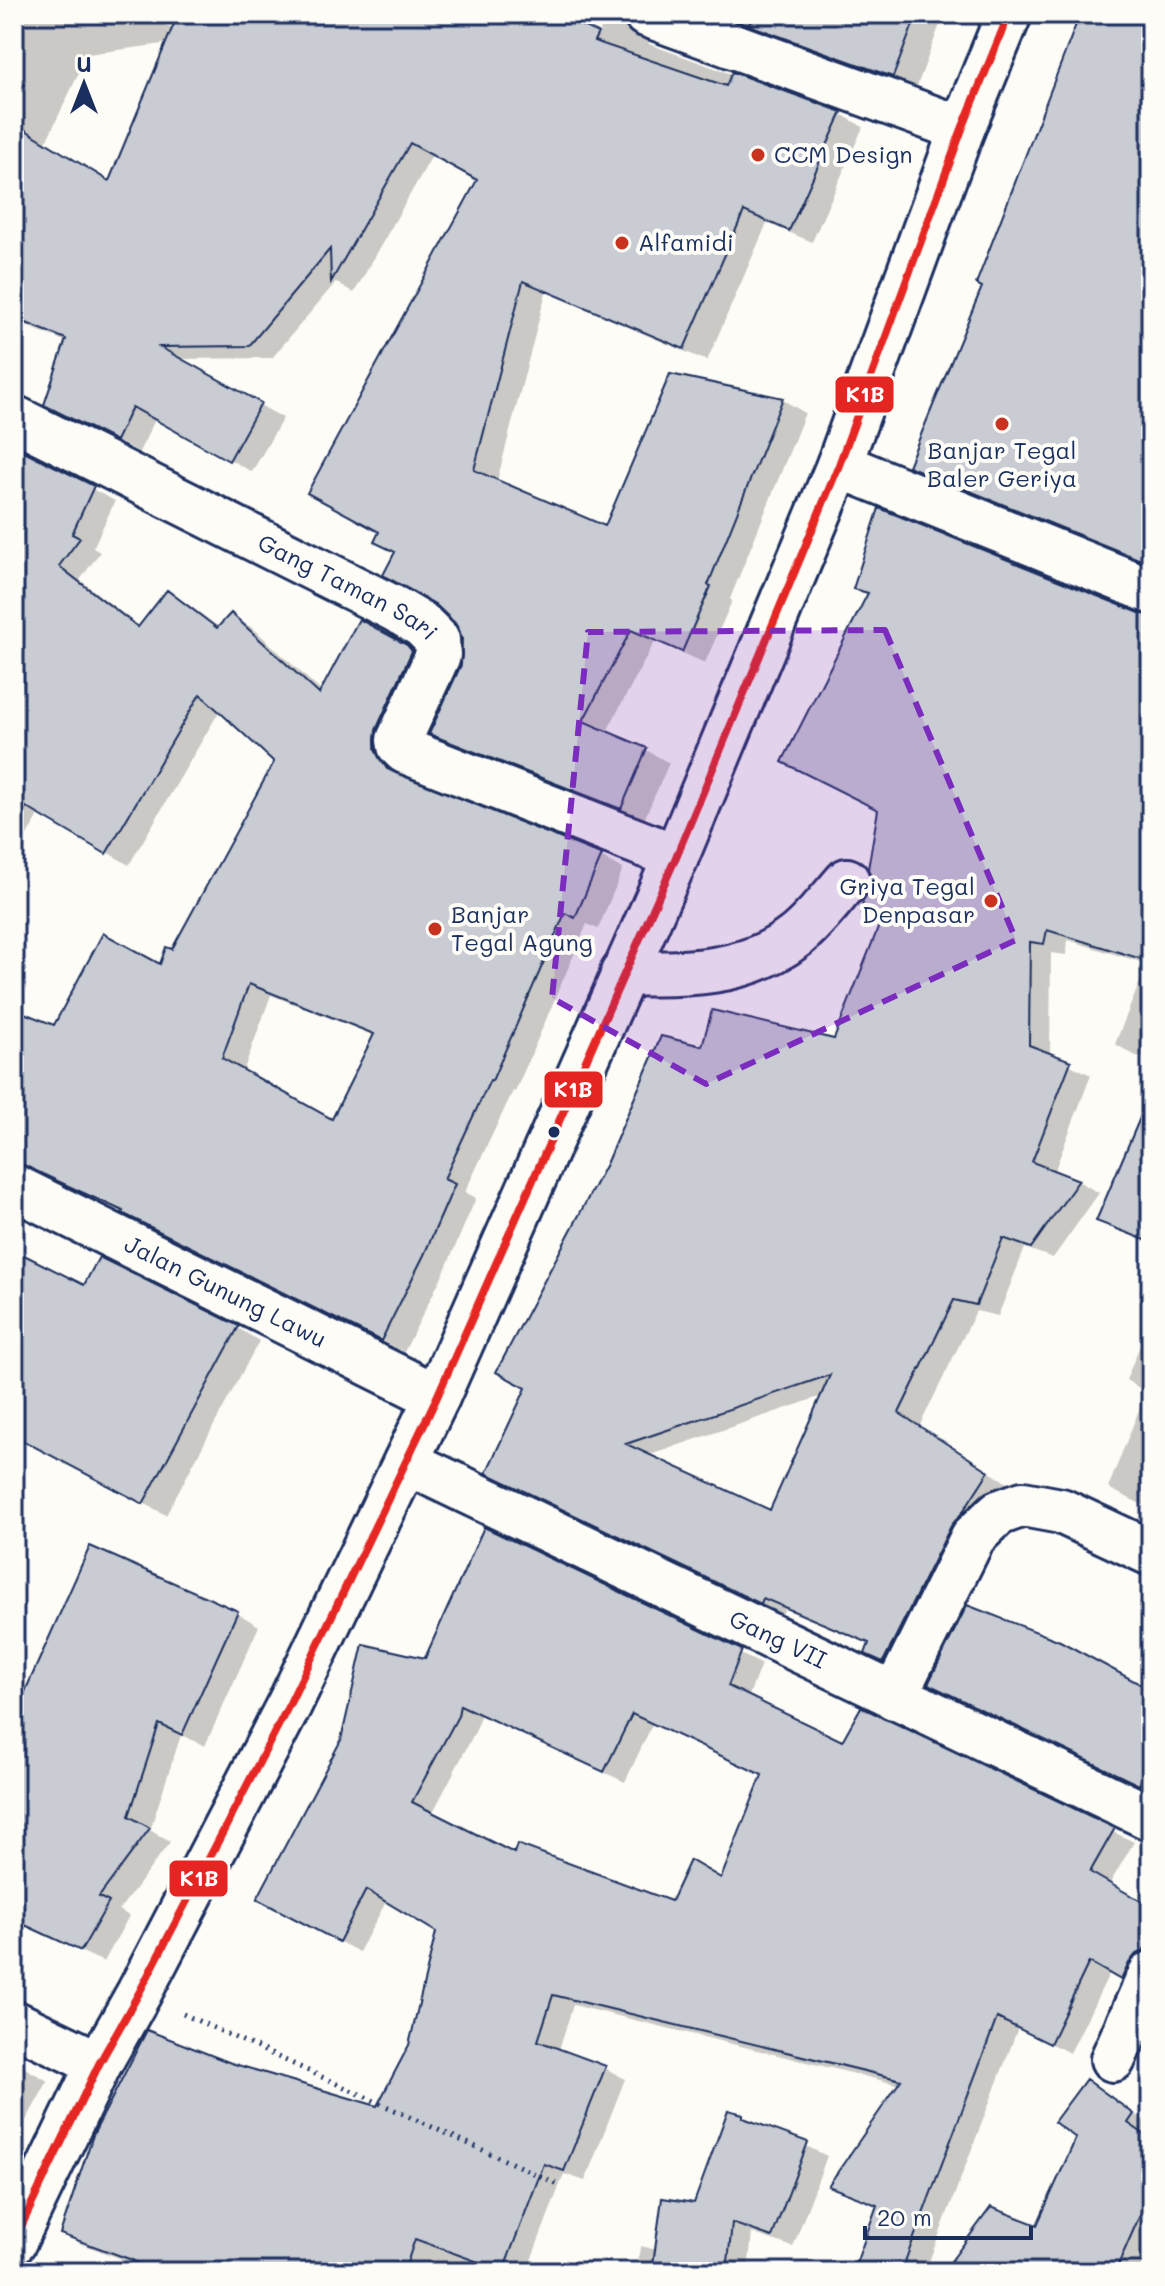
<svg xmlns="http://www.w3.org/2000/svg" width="1165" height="2286" font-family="Mali,sans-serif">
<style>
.shadow{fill:#0003;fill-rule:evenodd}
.building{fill:#c9ccd3;stroke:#1b2f5e;stroke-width:2;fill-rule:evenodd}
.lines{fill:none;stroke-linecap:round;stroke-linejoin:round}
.street-casing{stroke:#1b2f5e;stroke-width:50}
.highway-casing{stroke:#1b2f5e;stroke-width:50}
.path{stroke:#1b2f5e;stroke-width:5;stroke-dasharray:2 6;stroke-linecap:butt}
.street{stroke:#fdfcf7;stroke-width:44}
.highway{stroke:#fdfcf7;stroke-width:44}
.bus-1-casing{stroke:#fdfcf7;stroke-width:14}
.bus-1{stroke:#e52522;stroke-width:8}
.marked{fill:#7b2cbf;fill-opacity:0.2;stroke:#7b2cbf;stroke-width:6;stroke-dasharray:16 10;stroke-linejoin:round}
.poi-dot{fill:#c8321e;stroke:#fdfcf7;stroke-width:3}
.bus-dot{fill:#1b2f5e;stroke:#fdfcf7;stroke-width:3}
.labels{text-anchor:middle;stroke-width:8;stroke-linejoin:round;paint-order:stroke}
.poi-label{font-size:24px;fill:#1b2f5e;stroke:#fdfcf7;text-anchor:start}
.street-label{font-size:24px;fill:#1b2f5e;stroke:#fdfcf7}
.line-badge{stroke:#fdfcf7;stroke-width:3}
.badge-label{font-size:22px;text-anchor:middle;font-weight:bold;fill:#fff}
</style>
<rect width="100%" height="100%" fill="#fdfcf7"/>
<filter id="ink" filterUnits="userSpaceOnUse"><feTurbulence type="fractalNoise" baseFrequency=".0125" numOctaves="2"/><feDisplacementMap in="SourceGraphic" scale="16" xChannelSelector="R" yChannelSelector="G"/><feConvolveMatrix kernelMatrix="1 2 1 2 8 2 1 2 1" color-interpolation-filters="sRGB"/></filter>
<g filter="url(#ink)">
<!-- shadow -->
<path class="shadow" d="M14,14H143L193,40L88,54L45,144L111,184L252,14H551L598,36L607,14H648L644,33L649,44L841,114L863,127L812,242L767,223L707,361L546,292L497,481L606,529L671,376L783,400L805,413L730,599L732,601L705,663L655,641L606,733L646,750L669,763L644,820L454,746L432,733L463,665L464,638L457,622L397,553L480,180L433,154L354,293L336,282L272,358L178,359L283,418L252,472L156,418L139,452L69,417L67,342L14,321Z
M711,14H940L943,16L916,89Z
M1082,14H1151V566L932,477L911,465L984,287Z
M14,443L21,452L115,501L93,548L100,552L80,580L140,627L167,592L189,605L220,628L232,616L254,629L322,692L406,647L429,660L397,764L406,778L601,857L623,869L598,929L587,924L515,1092L513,1091L465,1192L476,1198L446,1268L404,1352L125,1212L14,1161V1011L55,1027L161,967L173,952L276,762L220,710L129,865L40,813L20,848L14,845ZM271,995L375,1036L333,1122L243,1072Z
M856,588L1151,617V1059L1136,1056L1115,1044L1147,964L1068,940L1066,955L1051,953L1050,1055L1091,1075L1054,1172L1078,1181L1099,1193L1053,1258L1025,1248L998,1316L976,1311L919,1427L1009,1484L889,1665L867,1653L871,1645L785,1609L782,1614L510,1484L703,1049L835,1041L882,924L863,913L874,885L880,810L870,596ZM822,1396L771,1513L647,1456Z
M1151,1097V1245L1099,1220Z
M14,1252L84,1288L238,1328L259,1341L166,1515L14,1434Z
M1151,1318V1509L1108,1488L1146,1392L1126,1380Z
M484,1529L761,1664L748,1698L843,1743L862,1710L1134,1842L1109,1885L1151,1909V1971L1142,1990L1110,1972L1070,2053L1018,2028L925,2272H855L878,2207L831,2185L900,2085L573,2005L559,2050L605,2068L625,2079L585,2181L564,2174L528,2268L538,2272H156L82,2244L62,2233L230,2065L378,2109L411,2046L439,1931L387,1900L359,1952L279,1910L426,1660ZM480,1715L625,1782L653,1723L764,1776L722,1881L672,1903L515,1855L432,1814L477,1728Z
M237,1613L259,1626L205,1746L181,1735L150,1830L170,1842L119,1910L129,1916L104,1962L24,1926L14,1950V1696L24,1699Z
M1151,1692V1790L952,1695Z
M14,2062L48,2081L14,2142Z
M1087,2082L1151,2125V2272H946L1038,2227L1078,2138Z
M743,2116L827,2156L793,2247L752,2233L748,2272H634L641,2246L657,2250L696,2205Z
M610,2266L621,2272H607Z"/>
<!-- building -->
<path class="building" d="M178,14H556L598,33L594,41L726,86L732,72L842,112L789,231L744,211L684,349L523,281L474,470L605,526L670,374L783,398L708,585L711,586L682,652L631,630L583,721L647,748L621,809L429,734L461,665L462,638L455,623L435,604L383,575L395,552L374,542L379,532L307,493L477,180L410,143L331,282L330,249L249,346L160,347L261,403L229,461L132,407L116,441L44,405L66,339L14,318V123L109,181Z
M754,14H917L893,77L749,25Z
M1080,14H1151V564L908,466L982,287L976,284Z
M14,446L94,486L72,534L80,538L59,566L138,627L167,590L217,628L231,613L319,694L359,619L407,645L412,651L376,730L375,750L387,769L602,855L575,918L565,913L492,1081L490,1080L444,1179L455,1184L424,1255L381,1341L122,1213L123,1211L14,1161V1009L54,1025L103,933L160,964L166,947L172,949L274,762L200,694L106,854L14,800ZM249,984L374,1034L332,1119L222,1058Z
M879,508L1142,614L1151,615V962L1047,930L1044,944L1030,942L1029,1045L1071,1061L1032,1162L1079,1180L1031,1248L1003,1238L976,1305L954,1300L899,1413L989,1471L962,1513L951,1526L883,1662L865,1654L869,1643L763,1598L761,1604L486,1473L526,1388L496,1372L606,1164L661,1036L702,1046L712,1010L834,1039L882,918L861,914L863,901L872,885L868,869L878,810L782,762L868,593L853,589ZM830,1375L770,1510L626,1444Z
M1151,1092V1242L1096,1221Z
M14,1250L84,1285L99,1257L239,1326L143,1504L14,1436Z
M484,1527L742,1650L728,1686L842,1741L861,1707L1115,1828L1090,1872L1151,1907V1938L1143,1951L1136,1954L1129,1963L1121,1980L1089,1962L1050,2044L997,2018L901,2272H853L877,2205L828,2186L901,2080L553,1995L538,2041L606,2066L564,2171L544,2164L503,2271L415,2239L404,2272H153L132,2260L60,2234L93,2135L147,2030L231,2063L377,2106L409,2045L436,1932L366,1890L339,1942L257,1899L341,1740L363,1644L425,1658ZM460,1705L604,1772L632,1714L762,1775L721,1878L690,1860L671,1901L517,1844L514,1853L412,1802L458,1716Z
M90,1546L238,1611L182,1735L159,1724L129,1816L150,1828L99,1897L109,1902L81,1951L14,1920V1716Z
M967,1605L1060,1641L1151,1690V1764L1139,1785L928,1684Z
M1086,2079L1134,2114L1128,2123L1151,2139V2190L1115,2272H943L991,2207L1037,2225L1076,2138L1054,2122Z
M728,2110L743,2114V2118L808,2142L772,2237L732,2223L727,2272H652L662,2198L694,2203Z"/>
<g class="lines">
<!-- street casing -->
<g class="street-casing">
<g id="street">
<path d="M646,14L962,129"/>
<path id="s1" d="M14,418L395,609L422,625L437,640L438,655L399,740L400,746L405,751L676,857"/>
<path d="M839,465L1151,591"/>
<path d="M623,973C683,975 747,975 796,936C815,921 831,899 847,881"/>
<path id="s2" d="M14,1187L437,1397"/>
<path id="s3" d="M406,1462L1151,1818"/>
<path d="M894,1697L973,1537L998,1513L1023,1504L1061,1511L1151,1553"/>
<path d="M14,2023L99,2064"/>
<path d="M1113,2059L1151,1974"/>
</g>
</g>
<!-- highway casing -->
<g class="highway-casing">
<path id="highway" d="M14,2241L99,2064L139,1993L290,1703L437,1397L676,857L839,465L962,129L1009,14"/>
</g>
<!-- path -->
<path class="path" d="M183,2014L560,2185"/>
<!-- street -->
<use href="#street" class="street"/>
<!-- highway -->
<use href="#highway" class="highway"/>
<!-- bus-1 casing -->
<g class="bus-1-casing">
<path id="bus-1" d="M14,2241L99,2064L139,1993L290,1703L437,1397L676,857L839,465L962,129L1009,14"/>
</g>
<!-- bus-1 -->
<use href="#bus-1" class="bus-1"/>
</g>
</g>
<!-- marked area -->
<path class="marked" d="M885,630L1016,940L706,1084L552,998L588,632Z"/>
<!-- markers -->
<g class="poi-dot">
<circle cx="758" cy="155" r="8"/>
<circle cx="622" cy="243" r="8"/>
<circle cx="1002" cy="424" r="8"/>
<circle cx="991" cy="901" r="8"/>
<circle cx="435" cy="929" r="8"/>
</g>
<circle class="bus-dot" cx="554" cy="1132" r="7"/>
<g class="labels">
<!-- poi labels -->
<g class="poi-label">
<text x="774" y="163">CCM Design</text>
<text x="638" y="251">Alfamidi</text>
<text x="1002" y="459" text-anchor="middle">Banjar Tegal<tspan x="1002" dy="28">Baler Geriya</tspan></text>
<text x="975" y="895" text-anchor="end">Griya Tegal<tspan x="975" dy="28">Denpasar</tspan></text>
<text x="451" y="923">Banjar<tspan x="451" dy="28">Tegal Agung</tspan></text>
</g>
<!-- street labels -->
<g class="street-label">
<text dy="8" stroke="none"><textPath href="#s1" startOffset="374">Gang Taman Sari</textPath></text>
<text dy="8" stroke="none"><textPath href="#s2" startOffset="236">Jalan Gunung Lawu</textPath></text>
<text dy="8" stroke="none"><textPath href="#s3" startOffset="412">Gang VII</textPath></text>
</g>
</g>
<g class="line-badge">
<rect x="834" y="375" width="61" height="39" rx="8" fill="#e52522"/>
<rect x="543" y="1070" width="61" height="39" rx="8" fill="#e52522"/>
<rect x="168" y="1859" width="61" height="39" rx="8" fill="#e52522"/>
</g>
<g class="badge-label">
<text x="865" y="402">K1B</text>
<text x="573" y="1097">K1B</text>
<text x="199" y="1886">K1B</text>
</g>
<!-- margin -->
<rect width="1165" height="2286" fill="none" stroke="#fdfcf7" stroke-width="48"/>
<rect x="24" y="24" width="1117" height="2238" fill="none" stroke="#1b2f5e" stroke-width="3" filter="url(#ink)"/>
<!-- north arrow -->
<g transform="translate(84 84)" stroke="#fdfcf7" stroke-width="6" paint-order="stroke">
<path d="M0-6L14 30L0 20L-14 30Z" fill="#1b2f5e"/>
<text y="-12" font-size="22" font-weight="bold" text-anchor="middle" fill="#1b2f5e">U</text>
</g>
<!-- scale -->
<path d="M865 2226v12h166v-12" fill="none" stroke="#1b2f5e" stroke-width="4"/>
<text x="877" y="2226" font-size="24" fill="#1b2f5e" stroke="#fdfcf7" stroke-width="6" paint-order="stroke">20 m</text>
</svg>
